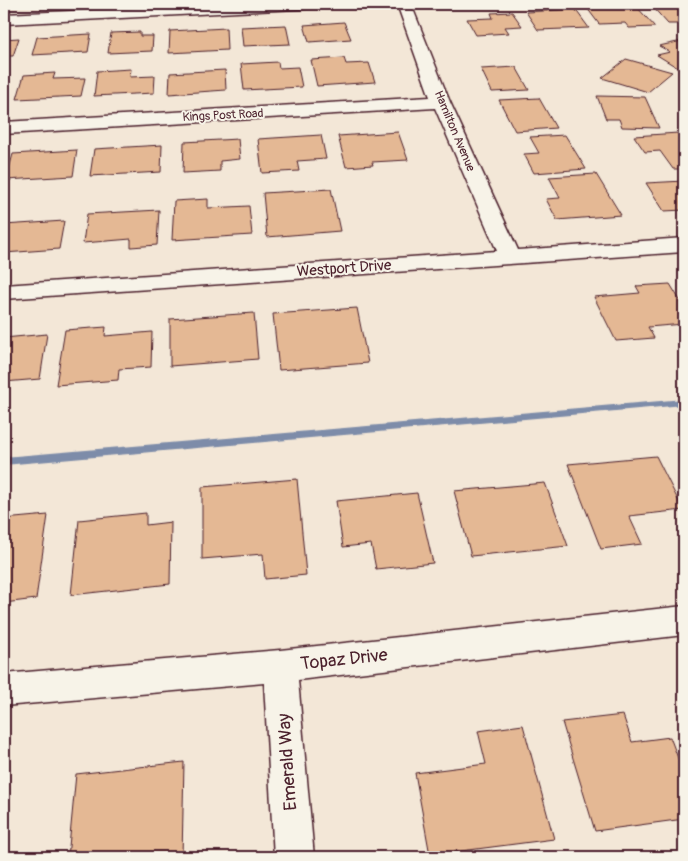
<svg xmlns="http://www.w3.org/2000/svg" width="688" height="861" font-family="Pangolin,sans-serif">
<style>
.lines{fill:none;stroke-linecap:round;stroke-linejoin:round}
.stream{fill:#7d8ca9;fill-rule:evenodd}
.building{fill:#e4b894;stroke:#4a1f2b}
.minor-casing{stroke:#4a1f2b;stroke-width:3}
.minor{fill:#f7f3e8;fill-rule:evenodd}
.labels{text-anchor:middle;stroke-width:4;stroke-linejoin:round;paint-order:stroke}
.far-street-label{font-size:12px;fill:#4a1f2b;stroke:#f7f3e8}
.street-label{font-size:15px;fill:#4a1f2b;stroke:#f7f3e8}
.near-street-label{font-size:18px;fill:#4a1f2b;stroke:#f7f3e8}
</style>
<rect width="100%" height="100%" fill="#f3e7d7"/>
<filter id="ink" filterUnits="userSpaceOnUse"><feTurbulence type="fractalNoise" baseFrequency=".02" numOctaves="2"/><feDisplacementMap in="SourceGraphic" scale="10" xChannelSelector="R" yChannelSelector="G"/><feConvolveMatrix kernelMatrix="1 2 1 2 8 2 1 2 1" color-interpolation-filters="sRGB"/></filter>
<g filter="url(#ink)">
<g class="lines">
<!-- stream -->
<path class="stream" d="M684,399V405L4,465V457Z"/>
</g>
<!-- building -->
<path class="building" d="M684,4V24H668L651,5Z
M636,6L655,27L629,28L625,23L599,24L587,8Z
M575,9L589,28L538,30L526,12Z
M512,12L522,26L505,27L509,33L476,35L467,19L493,18L491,13Z
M344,22L351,39L309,42L304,25Z
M286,25L290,44L243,46L241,27Z
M226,28L227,50L169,53L170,31Z
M140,32V36H153L152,51L108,53L111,33Z
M91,34L88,52L32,55L37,37Z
M19,38L13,56H4V39Z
M682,41L684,43L683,71L657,55L670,52L659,46Z
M344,58L346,64L369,63L375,82L317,86L311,60Z
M626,59L672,72L648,92L602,78Z
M278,62L279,68L298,67L302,87L244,90L241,64Z
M516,67L529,90L492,92L481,69Z
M131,69L130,77L155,76L154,93L94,96L97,71Z
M225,70L226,90L169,94L170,73Z
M55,73L53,79L85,78L81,96L17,99L24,75Z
M597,96L645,97L659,128L622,127L619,119H606Z
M539,98L556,128L515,131L499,100Z
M398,132L408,160L372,162L373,165L346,167L338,136Z
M678,133L684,142V169H673L660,151L645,152L634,136Z
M321,135L326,159L297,161L299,171L262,173L258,139Z
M565,135L586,169L534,173L524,154L539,153L530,137Z
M238,139L240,159L220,161V171L183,173L184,142Z
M162,145L161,172L90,176L94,149Z
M77,150L73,176L6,180L13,154Z
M596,174L621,215L557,220L546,199L560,198L549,177Z
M684,181V210L664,211L646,183Z
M331,189L340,231L267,237L263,193Z
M208,199V208L249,206L252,235L172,240L174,201Z
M159,210L157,245L131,247V239L83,243L87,214Z
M64,221L59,249L4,253V225Z
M670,284L684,307V324L648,327L654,338L616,341L594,297L640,293L636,286Z
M357,308L368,363L279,370L273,314Z
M254,313L258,359L170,366V319Z
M106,327L105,336L152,332L151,367L119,369L118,380L56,385L65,330Z
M47,334L40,379L4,382V338Z
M656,456L683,510L629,516L642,544L601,549L568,464Z
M297,479L306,575L265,579L263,554L202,559V487Z
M545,483L568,546L471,556L454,491Z
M417,493L433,563L376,569L371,544L343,547L336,501Z
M146,513V525L171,522L170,584L71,595L79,520Z
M48,515L36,599L4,603V519Z
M623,715L632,742L670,737L684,774V819L595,831L562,722Z
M523,725L554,839L430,855L415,773L486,764L478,731Z
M184,762L182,857H68L76,774Z"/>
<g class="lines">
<!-- minor casing -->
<g class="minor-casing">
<path id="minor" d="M228,4H324L322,7L317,8L4,24V14Z
M397,4H411L450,102L518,250L684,238V252L4,299V285L497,251L435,108L4,134V122L430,97Z
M684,606V635L298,680L314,857H274L264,683L4,706V674L280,650Z"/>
</g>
<!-- minor -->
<use href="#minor" class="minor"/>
</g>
</g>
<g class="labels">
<!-- far-street labels -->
<g class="far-street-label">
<text transform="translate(223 115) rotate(-3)" y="4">Kings Post Road</text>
<text transform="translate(455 131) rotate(67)" y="4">Hamilton Avenue</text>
</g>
<!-- street labels -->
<g class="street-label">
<text transform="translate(344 268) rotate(-4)" y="5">Westport Drive</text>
</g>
<!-- near-street labels -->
<g class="near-street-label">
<text transform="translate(344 659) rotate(-6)" y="6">Topaz Drive</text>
<text transform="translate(287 762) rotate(-94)" y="6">Emerald Way</text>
</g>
</g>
<!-- margin -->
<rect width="688" height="861" fill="none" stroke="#f7f3e8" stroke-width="20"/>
<rect x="10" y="10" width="668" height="841" fill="none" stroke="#4a1f2b" stroke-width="2" filter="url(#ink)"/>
</svg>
